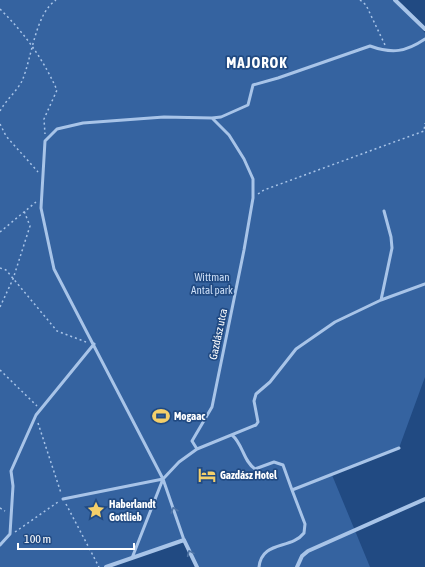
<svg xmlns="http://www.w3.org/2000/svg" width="425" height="567" font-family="'Asap Condensed',sans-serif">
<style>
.green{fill:#3563a0}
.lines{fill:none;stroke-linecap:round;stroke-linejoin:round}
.path{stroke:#a8c4e8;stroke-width:1.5;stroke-dasharray:2 3;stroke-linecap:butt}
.lane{stroke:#a8c4e8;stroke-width:3}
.street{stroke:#a8c4e8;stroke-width:4}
.oneway{stroke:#5075a6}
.labels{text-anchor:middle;stroke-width:3.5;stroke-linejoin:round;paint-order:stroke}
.park-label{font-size:11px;fill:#ccdef6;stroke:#214a82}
.street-label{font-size:11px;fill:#fff;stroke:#214a82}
.poi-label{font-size:11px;font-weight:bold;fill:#fff;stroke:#214a82;text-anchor:start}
.district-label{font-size:15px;font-weight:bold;letter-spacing:1px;fill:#fff;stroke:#214a82}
</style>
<rect width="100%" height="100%" fill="#214a82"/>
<!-- green -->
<path class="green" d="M0,0H395L425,33V377L399,448L332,475L370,567H197L184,540L106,567H0Z"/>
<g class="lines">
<!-- path -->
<path class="path" d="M360,0L366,5L385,45
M0,9C25,34 42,57 57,90L44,119L45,134
M0,111C6,100 17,91 22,81C32,58 35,14 56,0
M0,124L6,136L38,172
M258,194L264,190L424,131L425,123
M0,232L36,202
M0,268L6,270L57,331L86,342
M0,307L13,279L30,226L24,211
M0,370L37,406
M38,423L61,493
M66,504L99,567
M0,508L5,511
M15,532L58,502"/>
<!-- lane -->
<path class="lane" d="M212,118L221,117L248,105L253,85L278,78L370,46C392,54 406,52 425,39
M381,300L392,248L391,237L384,211
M232,435C243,444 243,461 255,469L274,462L283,465L292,490
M197,449L256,425L258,422L254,401L256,394L270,382L296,349L335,322L381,300L425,284
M63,499L163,479
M0,545L10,534L13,486L11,471L36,415L94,344
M132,558L163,479L179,462L197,449L192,441L212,407L244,250L253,198V179L244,159L229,135L212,118L164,117L83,123L57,129L45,141L41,208L54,269L163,479L184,540
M259,567C262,540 291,550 304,533L305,524L292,490L399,448"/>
<!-- street -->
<path class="street" d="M395,0L425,29
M106,567L184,540L197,567
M297,567L302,556L308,551L425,499"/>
</g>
<!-- one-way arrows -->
<defs><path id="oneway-chevron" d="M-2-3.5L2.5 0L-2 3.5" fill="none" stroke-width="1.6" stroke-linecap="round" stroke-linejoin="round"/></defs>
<g class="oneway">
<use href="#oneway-chevron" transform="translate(174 510) rotate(-109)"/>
<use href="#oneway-chevron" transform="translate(190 553) rotate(-114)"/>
</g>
<!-- icons -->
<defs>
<g id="stadium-bare" transform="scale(1.38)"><path d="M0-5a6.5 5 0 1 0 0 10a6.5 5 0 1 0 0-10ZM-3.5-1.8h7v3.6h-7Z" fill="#f4cf6a" stroke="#214a82" stroke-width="2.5" paint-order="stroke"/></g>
<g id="hotel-bare" transform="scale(1.38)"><path d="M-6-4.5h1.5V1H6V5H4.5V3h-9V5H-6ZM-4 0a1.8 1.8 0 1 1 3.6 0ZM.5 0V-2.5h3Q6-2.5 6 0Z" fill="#f4cf6a" stroke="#214a82" stroke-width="2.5" paint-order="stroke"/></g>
<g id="sight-bare" transform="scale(1.38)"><path d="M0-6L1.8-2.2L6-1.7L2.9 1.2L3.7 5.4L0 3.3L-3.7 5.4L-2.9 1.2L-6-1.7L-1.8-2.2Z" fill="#f4cf6a" stroke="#214a82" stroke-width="2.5" paint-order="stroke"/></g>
</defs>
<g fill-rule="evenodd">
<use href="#stadium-bare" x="161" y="416"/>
<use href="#hotel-bare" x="207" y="475"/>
<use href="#sight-bare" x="96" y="510"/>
</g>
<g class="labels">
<!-- park labels -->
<g class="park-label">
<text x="212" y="281">Wittman<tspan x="212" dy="13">Antal park</tspan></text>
</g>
<!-- street labels -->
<g class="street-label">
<text transform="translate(218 334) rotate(-78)" y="4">Gazdász utca</text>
</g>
<!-- poi labels -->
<g class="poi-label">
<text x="174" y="420">Mogaac</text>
<text x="220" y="479">Gazdász Hotel</text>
<text x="109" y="508">Haberlandt<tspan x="109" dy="13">Gottlieb</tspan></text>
</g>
<!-- district labels -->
<g class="district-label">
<text x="257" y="68">MAJOROK</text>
</g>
</g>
<!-- scale -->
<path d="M18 543v6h116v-6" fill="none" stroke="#ffffff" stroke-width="2"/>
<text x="24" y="543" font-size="12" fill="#ffffff" stroke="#214a82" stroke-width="3" paint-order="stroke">100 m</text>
</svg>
